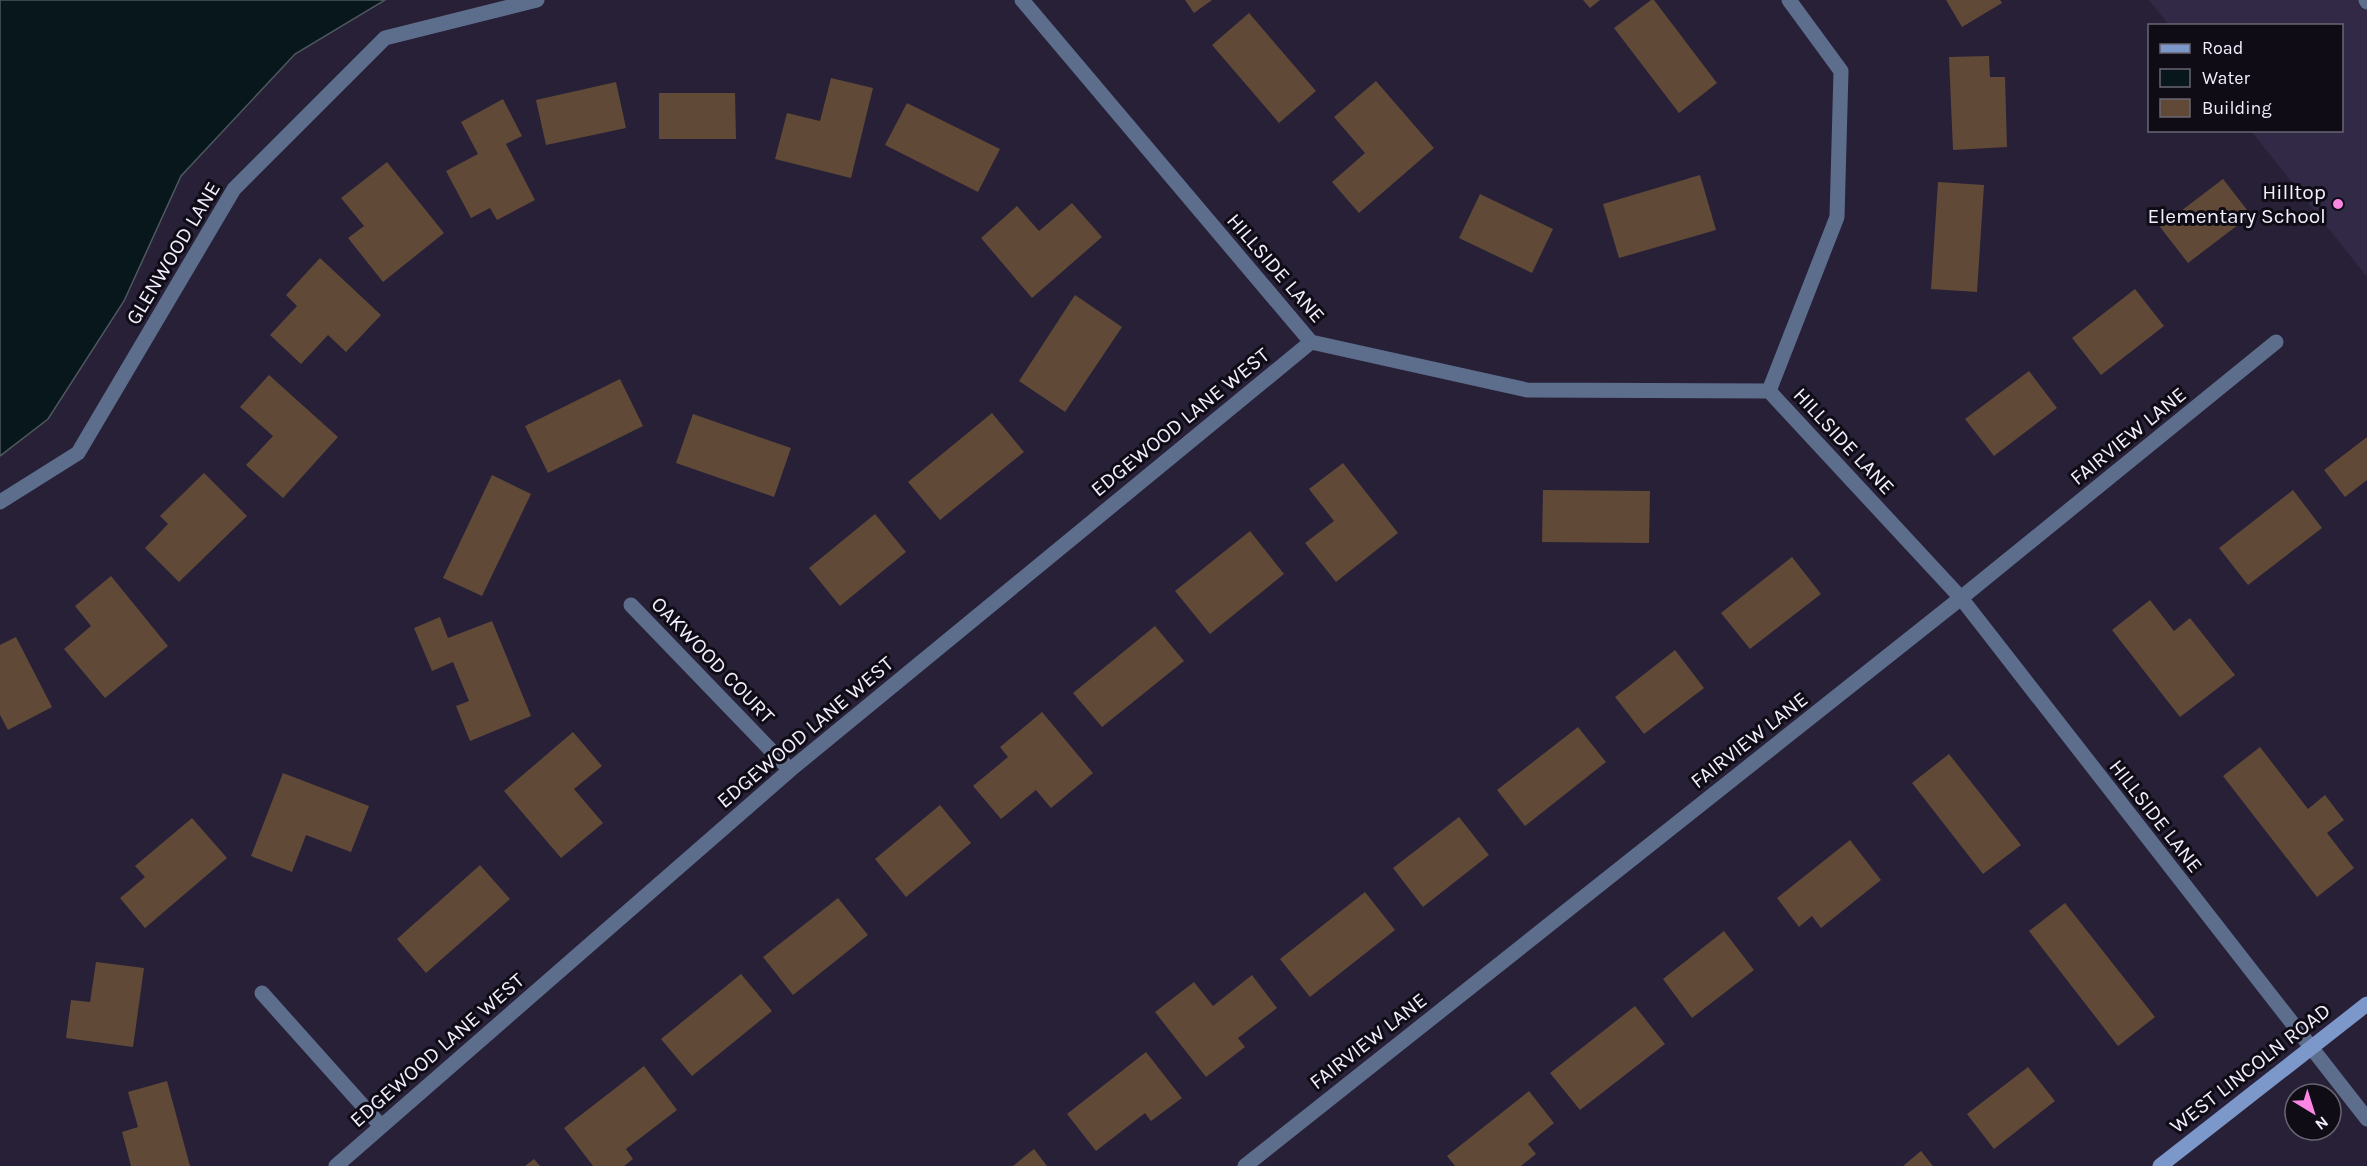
<svg xmlns="http://www.w3.org/2000/svg" width="2367" height="1166" font-family="Karla,sans-serif">
<style>
.built{fill:#312946}
.water{fill:#07171b;stroke:#4d585f;stroke-width:1.5}
.building{fill:#604937}
.lines{fill:none;stroke-linecap:round;stroke-linejoin:round}
.lane{stroke:#5d6e8d;stroke-width:15}
.street{stroke:#5d6e8d;stroke-width:15}
.secondary{stroke:#7c97ca;stroke-width:15}
.poi-dot{fill:#fc86e4;stroke:#0f0c16;stroke-width:2}
.labels{text-anchor:middle;stroke-width:6;stroke-linejoin:round;paint-order:stroke}
.poi-label{font-size:21px;fill:#f1eefe;stroke:#0f0c16;text-anchor:end}
.street-label{font-size:21px;fill:#f1eefe;stroke:#0f0c16}
</style>
<rect width="100%" height="100%" fill="#272037"/>
<!-- built -->
<path class="built" d="M2149,0H2367V277L2251,131L2342,130V26L2169,25Z"/>
<!-- water -->
<path class="water" d="M0,0H385L295,54L181,176L124,301L48,419L0,456Z"/>
<!-- building -->
<path class="building" d="M1185,0H1212L1194,13Z
M1583,0H1600L1590,8Z
M1651,0H1654L1717,83L1679,113L1614,28Z
M1946,0H2000L2002,3L1962,27Z
M1249,13L1316,91L1279,123L1212,45Z
M1989,56L1990,77H2005L2007,147L1953,150L1949,57Z
M831,78L873,88L851,178L775,159L787,113L820,121Z
M1376,81L1434,148L1359,213L1332,182L1365,153L1334,117Z
M616,82L626,128L546,145L536,100Z
M659,93H735L736,139H659Z
M503,99L522,136L506,144L535,200L497,220L490,208L471,218L446,171L478,154L461,122Z
M907,103L1000,149L978,192L885,145Z
M387,162L444,233L383,282L348,238L364,226L341,198Z
M1700,175L1716,230L1619,258L1603,204Z
M2223,179L2251,215L2188,263L2160,227Z
M1938,182L1984,185L1977,292L1931,289Z
M1480,194L1553,229L1532,273L1459,238Z
M1072,203L1102,237L1032,298L981,238L1017,206L1039,231Z
M320,258L381,315L346,352L328,335L301,364L270,335L297,306L286,295Z
M2135,289L2164,326L2101,375L2072,338Z
M1075,295L1122,327L1065,412L1019,381Z
M2029,371L2057,408L1994,456L1965,419Z
M269,375L338,437L283,498L246,465L273,436L240,407Z
M620,379L643,426L548,473L525,426Z
M992,413L1024,452L940,520L908,482Z
M693,414L791,448L774,497L676,463Z
M2367,437V480L2345,497L2324,470Z
M1343,463L1398,533L1336,582L1305,543L1334,521L1309,489Z
M204,473L247,516L179,582L145,548L168,524L160,516Z
M492,475L531,494L482,596L443,578Z
M1543,490L1650,491L1649,543L1542,542Z
M2293,490L2322,528L2248,585L2219,548Z
M875,514L906,552L840,606L809,568Z
M1250,531L1284,574L1210,634L1175,591Z
M1792,557L1821,594L1750,649L1721,613Z
M111,576L168,646L105,698L64,649L91,626L75,606Z
M2150,600L2174,631L2190,618L2235,675L2180,717L2112,630Z
M440,617L448,638L492,621L531,716L470,741L456,706L469,701L453,662L432,671L414,628Z
M1155,626L1184,661L1102,727L1073,693Z
M16,637L52,707L8,730L0,715V645Z
M1675,650L1704,688L1644,734L1615,697Z
M1042,712L1093,773L1051,808L1036,790L1001,819L973,786L1008,757L1000,747Z
M1578,727L1606,762L1525,826L1497,790Z
M573,732L602,766L574,789L603,823L561,858L504,791Z
M2260,747L2308,809L2325,795L2344,820L2327,833L2354,868L2317,897L2223,776Z
M1949,754L2021,845L1983,874L1912,783Z
M283,773L369,806L351,852L306,835L292,872L251,856Z
M940,805L971,843L906,897L875,859Z
M1459,817L1489,855L1423,907L1393,868Z
M192,818L227,858L145,928L120,898L145,877L135,866Z
M1850,840L1881,880L1821,928L1812,916L1799,927L1777,898Z
M480,865L510,899L426,973L397,939Z
M1365,892L1395,930L1310,997L1280,959Z
M838,898L868,935L793,995L763,957Z
M2065,903L2155,1017L2118,1046L2029,931Z
M1724,931L1754,970L1692,1018L1663,979Z
M96,962L144,968L133,1047L66,1038L71,1000L90,1002Z
M741,974L772,1011L692,1076L661,1039Z
M1252,975L1277,1008L1238,1038L1245,1047L1206,1077L1155,1012L1194,982L1213,1006Z
M1635,1006L1665,1044L1580,1110L1550,1073Z
M1146,1052L1182,1098L1151,1121L1145,1113L1096,1151L1067,1114Z
M644,1066L677,1110L626,1149L633,1159L624,1166H593L564,1128Z
M2028,1067L2055,1101L1994,1149L1967,1114Z
M167,1081L190,1166H131L122,1132L138,1127L128,1092Z
M1529,1091L1554,1123L1528,1144L1536,1154L1521,1166H1455L1447,1156Z
M1034,1149L1047,1166H1013Z
M1921,1151L1933,1166H1903Z
M534,1159L540,1166H525Z"/>
<g class="lines">
<!-- lane -->
<path class="lane" d="M2366,0L2367,2"/>
<!-- street -->
<path class="street" d="M1022,0L1311,342L1527,390L1769,391L1961,598L2367,1119
M1769,391L1837,217L1841,71L1789,0
M0,502L78,453L234,189L385,38L537,0
M631,605L790,770
M262,993L381,1126
M336,1166L790,770L1311,342
M1245,1166L1961,598L2276,342"/>
<!-- secondary -->
<path class="secondary" d="M2160,1166L2367,1004"/>
</g>
<!-- markers -->
<circle class="poi-dot" cx="2338" cy="204" r="6"/>
<g class="labels">
<!-- poi labels -->
<g class="poi-label">
<text x="2326" y="199">Hilltop<tspan x="2326" dy="24">Elementary School</tspan></text>
</g>
<!-- street labels -->
<g class="street-label">
<text transform="translate(173 253) rotate(-59)" y="7">GLENWOOD LANE</text>
<text transform="translate(1276 268) rotate(49)" y="7">HILLSIDE LANE</text>
<text transform="translate(1180 422) rotate(-39)" y="7">EDGEWOOD LANE WEST</text>
<text transform="translate(2128 436) rotate(-39)" y="7">FAIRVIEW LANE</text>
<text transform="translate(1844 441) rotate(47)" y="7">HILLSIDE LANE</text>
<text transform="translate(713 660) rotate(46)" y="7">OAKWOOD COURT</text>
<text transform="translate(805 732) rotate(-40)" y="7">EDGEWOOD LANE WEST</text>
<text transform="translate(1749 740) rotate(-38)" y="7">FAIRVIEW LANE</text>
<text transform="translate(2156 816) rotate(52)" y="7">HILLSIDE LANE</text>
<text transform="translate(1368 1041) rotate(-38)" y="7">FAIRVIEW LANE</text>
<text transform="translate(437 1050) rotate(-41)" y="7">EDGEWOOD LANE WEST</text>
<text transform="translate(2250 1068) rotate(-38)" y="7">WEST LINCOLN ROAD</text>
</g>
</g>
<!-- legend -->
<rect x="2148" y="24" width="195" height="108" fill="#0f0c16" stroke="#696673" stroke-width="1.5"/>
<rect x="2160" y="44" width="30" height="9" fill="#7c97ca" stroke="#696673" stroke-width="1.5"/>
<text x="2202" y="54" font-size="18" fill="#f1eefe">Road</text>
<rect x="2160" y="69" width="30" height="18" fill="#07171b" stroke="#696673" stroke-width="1.5"/>
<text x="2202" y="84" font-size="18" fill="#f1eefe">Water</text>
<rect x="2160" y="99" width="30" height="18" fill="#604937" stroke="#696673" stroke-width="1.5"/>
<text x="2202" y="114" font-size="18" fill="#f1eefe">Building</text>
<!-- north arrow -->
<g transform="translate(2313 1112) rotate(142)"><circle r="28" fill="#0f0c16" stroke="#696673" stroke-width="1.5"/>
<path d="M0-4.5L10 22L0 15L-10 22Z" fill="#fc86e4"/>
<text y="-9" font-size="16" font-weight="bold" text-anchor="middle" fill="#f1eefe">N</text>
</g>
</svg>
